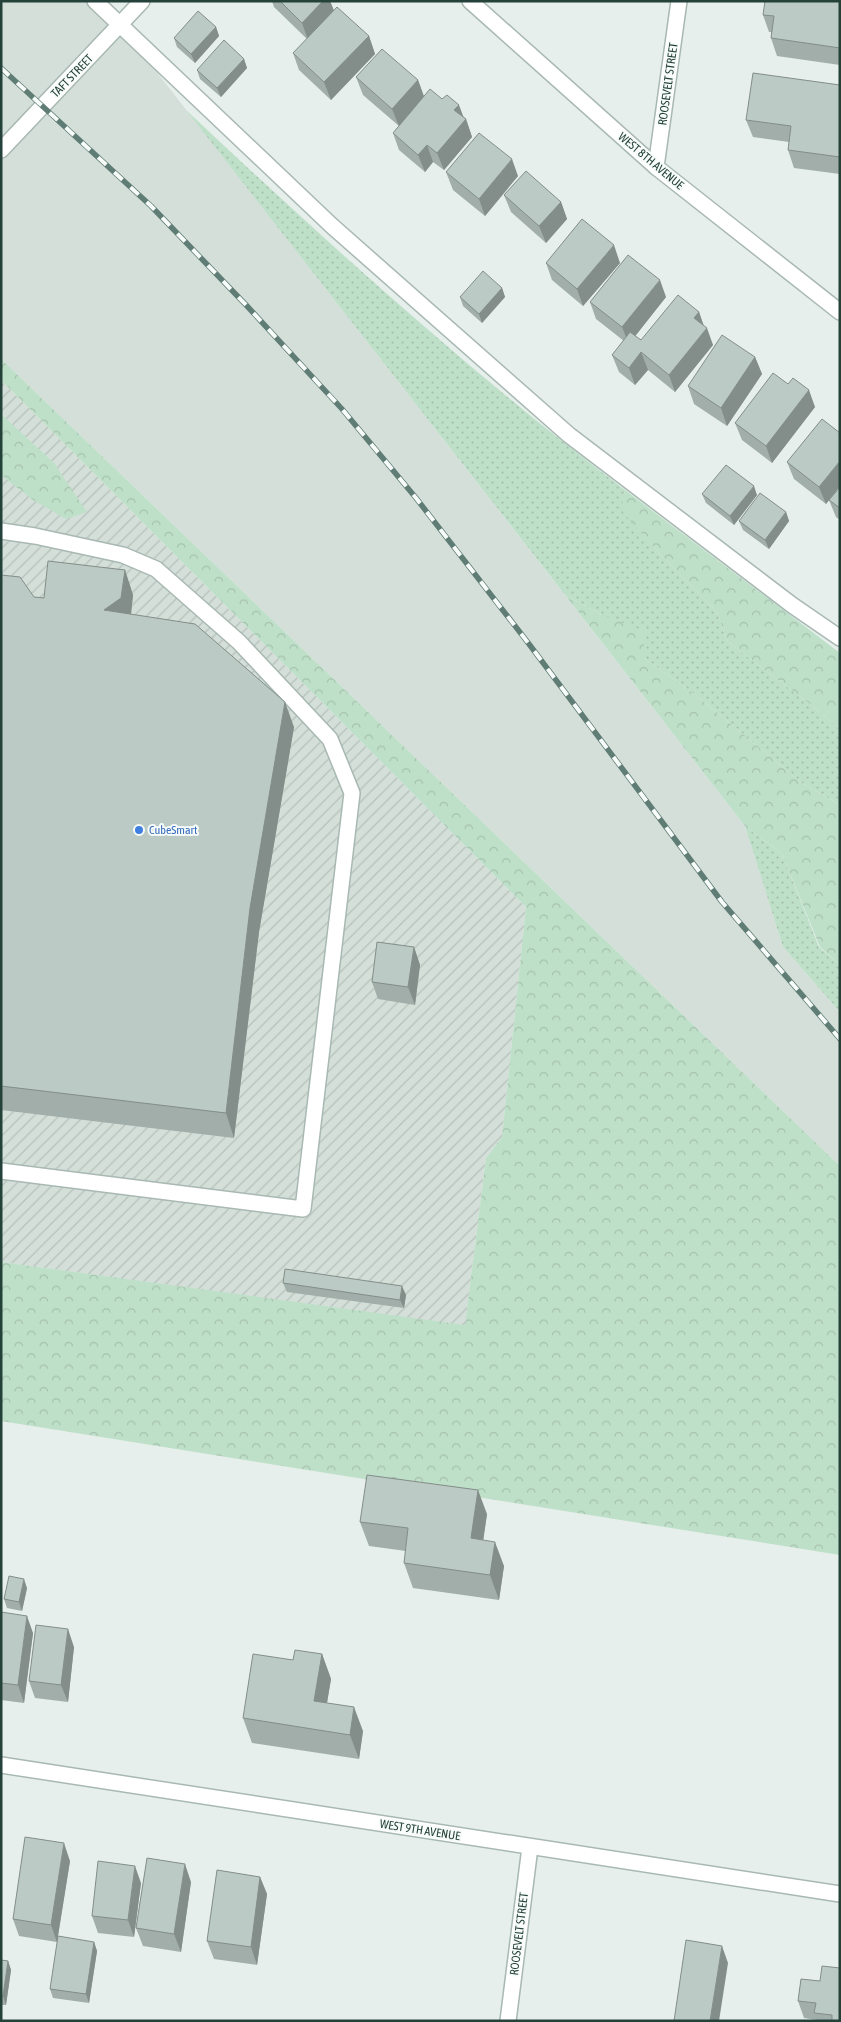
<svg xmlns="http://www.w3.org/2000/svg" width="841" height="2022" font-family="'Asap Condensed',sans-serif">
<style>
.built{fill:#d4dfda}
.industrial{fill:url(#industrial-furrows)}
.grass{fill:url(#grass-dots)}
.forest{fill:url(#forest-crowns)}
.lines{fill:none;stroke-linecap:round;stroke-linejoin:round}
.service-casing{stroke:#a8b8b2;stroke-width:18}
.minor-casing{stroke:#a8b8b2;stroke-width:18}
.tertiary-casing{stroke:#a8b8b2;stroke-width:18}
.service{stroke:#fff;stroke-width:15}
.minor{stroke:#fff;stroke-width:15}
.tertiary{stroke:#fff;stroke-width:15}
.rail-casing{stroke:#5f7d75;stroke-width:5.5}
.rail{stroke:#f7fbf9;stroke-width:4;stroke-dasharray:11;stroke-linecap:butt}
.wall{fill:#a1aea9}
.shaded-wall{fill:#838d89}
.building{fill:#bbcac4;stroke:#838d89}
.shop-dot{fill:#3f7fe0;stroke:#f7fbf9;stroke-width:2}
.labels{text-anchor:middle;stroke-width:4;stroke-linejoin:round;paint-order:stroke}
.street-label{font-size:12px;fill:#24423a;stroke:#f7fbf9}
.shop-label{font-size:12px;fill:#366cbe;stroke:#f7fbf9;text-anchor:start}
</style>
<defs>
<pattern id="industrial-furrows" width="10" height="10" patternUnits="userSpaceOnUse" patternTransform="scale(1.25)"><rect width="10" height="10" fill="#d4dfda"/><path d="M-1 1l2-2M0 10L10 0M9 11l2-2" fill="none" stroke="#b6c1bc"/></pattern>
<pattern id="grass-dots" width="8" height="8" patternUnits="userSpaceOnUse" patternTransform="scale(1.25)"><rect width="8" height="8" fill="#bfe0c8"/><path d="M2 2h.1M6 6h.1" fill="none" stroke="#a4c1ad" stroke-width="1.8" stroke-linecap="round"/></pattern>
<pattern id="forest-crowns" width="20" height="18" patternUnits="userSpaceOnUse" patternTransform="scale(1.25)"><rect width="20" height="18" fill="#bfe0c8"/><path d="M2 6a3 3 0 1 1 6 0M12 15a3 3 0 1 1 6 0" fill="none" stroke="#a4c1ad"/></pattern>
</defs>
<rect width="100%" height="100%" fill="#e6efeb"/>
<!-- built -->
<path class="built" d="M1,1H96L120,25L745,826L783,947L840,1012V1166L1,359Z"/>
<!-- industrial -->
<path class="industrial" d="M1,380L526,907L502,1137L486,1158L465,1326L1,1262Z"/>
<!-- grass -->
<path class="grass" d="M186,110C326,242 471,373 625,490L622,510L659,553L717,612L727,641L819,711L840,730V805L802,783L697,696L644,658L602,615L565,595Z
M745,826L782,854L819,947L840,965V1012L783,947Z"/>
<!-- forest -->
<path class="forest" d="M1,359L840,1166V1555L1,1421V1262L465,1325L486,1158L502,1137L526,907L1,380Z
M1,414L54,463L87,512L66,519L33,500L1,475Z
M625,490L840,653V730L819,711L727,641L717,612L659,553L621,510Z
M565,595L602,615L644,631V658L697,696L802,783L840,805V965L820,947L782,854L745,826Z"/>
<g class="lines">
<!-- service casing -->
<g class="service-casing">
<path id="service" d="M95,1L332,226L569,435L792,605L840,638
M1,531L35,536L123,555L156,569L239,642L330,739L352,793L303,1209L1,1171"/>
</g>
<!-- minor casing -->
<g class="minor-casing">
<path id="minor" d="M656,167L679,1
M1,1765L840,1894
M508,2021L530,1847"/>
</g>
<!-- tertiary casing -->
<g class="tertiary-casing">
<path id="tertiary" d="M470,1L656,167L840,312
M1,150L142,1"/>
</g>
<!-- service -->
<use href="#service" class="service"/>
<!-- minor -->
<use href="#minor" class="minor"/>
<!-- tertiary -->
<use href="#tertiary" class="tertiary"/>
<!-- rail casing -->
<g class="rail-casing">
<path id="rail" d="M1,68L151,206L247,306L342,409L416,498L529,644L722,902L840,1039"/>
</g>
<!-- rail -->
<use href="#rail" class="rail"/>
</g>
<!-- wall -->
<path class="wall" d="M272,1H330L334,11L369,36L375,54L331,100L299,70L293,53L307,39L274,7Z
M840,1V65L777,56L771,38V32H769L763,15Z
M216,27L219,36L195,63L177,47L174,38Z
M244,59L247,68L221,97L200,79L197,70Z
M356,77L418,80L424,96L463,117L466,119L472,137L444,170L433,162L425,172L399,150L393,133L399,126L363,95Z
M840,85V174L794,168L788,150L789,142L753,137L746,120Z
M446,172L518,176L485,216L453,190Z
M504,195L561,202L567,219L546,243L511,212Z
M546,263H620L583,306L552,280Z
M502,288L505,297L482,323L463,306L460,297Z
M666,297L635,336L641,340L699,312L704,326L713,345L675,392L648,370L635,385L619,372L612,355L624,341L596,319L590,302Z
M755,357L762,374L727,426L694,404L688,386Z
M788,384L815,407L772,463L742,440L735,423Z
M787,462L840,486L826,504L794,479Z
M840,487V520L836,517L829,500Z
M702,494L757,495L734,525L706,503Z
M786,512L789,521L769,549L743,530L739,521Z
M125,570L133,595L131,614L294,727L259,932L234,1138L1,1110V575L34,597L44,598Z
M414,947L420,965L415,1005L378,999L372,982Z
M283,1283L406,1295L404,1308L287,1292Z
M487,1514L483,1540L504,1566L499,1600L413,1588L404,1563L406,1551L369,1546L360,1522Z
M27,1588L22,1611L7,1608L4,1599Z
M1,1612L33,1633L24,1703L1,1700Z
M74,1647L68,1702L35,1698L29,1681Z
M322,1654L331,1679L327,1703L363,1731L359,1759L252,1743L243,1718L293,1660Z
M70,1861L57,1942L19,1936L13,1919Z
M260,1877L267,1894L257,1965L214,1959L207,1941Z
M191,1882L181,1952L143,1946L136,1928Z
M141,1883L134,1937L98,1933L92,1916Z
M94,1942L97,1951L89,2003L53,1998L50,1989Z
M1,1960L8,1961L11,1970L6,2005H1Z
M801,1979L840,2021H817V2020L804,2018L798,2001Z"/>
<!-- shaded-wall -->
<path class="shaded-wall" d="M323,1H330L335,13L308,40L302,23Z
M216,27L219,36L195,63L191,54Z
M369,36L375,54L331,100L324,82Z
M244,59L247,68L221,97L217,88Z
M418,80L424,97L399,126L392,109Z
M459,105L465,121L466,119L472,137L444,170L437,153L454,110Z
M427,145L433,162L425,172L418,155Z
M512,159L518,176L485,216L479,199Z
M561,202L567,219L546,243L539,226Z
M614,245L620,263L583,306L577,289Z
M660,280L666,297L629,344L622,327Z
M502,288L505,297L482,323L479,314Z
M699,312L705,330L694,318Z
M707,328L713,345L675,392L669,375Z
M641,352L648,370L635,385L629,368Z
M755,357L762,374L727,426L721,408Z
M809,390L815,407L772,463L766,446Z
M840,461V486L826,504L819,487Z
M754,486L757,495L734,525L730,516Z
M786,512L789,521L769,549L765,540Z
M125,570L133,595L130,623L104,610Z
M285,702L294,727L259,932L234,1138L226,1113L250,908Z
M414,947L420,965L415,1005L408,987Z
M402,1286L406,1295L404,1308L400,1300Z
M478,1490L487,1514L480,1563L471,1538Z
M495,1542L504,1566L499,1600L490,1575Z
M24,1579L27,1588L22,1611L19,1602Z
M27,1616L33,1633L24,1703L18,1685Z
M68,1629L74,1647L68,1702L61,1685Z
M322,1654L331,1679L323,1726L314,1701Z
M354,1707L363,1731L359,1759L350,1735Z
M64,1843L70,1861L57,1942L51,1925Z
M185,1864L191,1882L181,1952L174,1934Z
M135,1866L141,1883L134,1937L128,1920Z
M260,1877L267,1894L257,1965L251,1947Z
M94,1942L97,1951L89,2003L86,1994Z
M722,1946L728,1963L719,2021H710Z
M8,1961L11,1970L6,2005L3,1996Z"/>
<!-- building -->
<path class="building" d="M280,1H323L302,23Z
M765,1H840V48L771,38L774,16L763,15Z
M337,7L369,36L324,82L293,53Z
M198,11L216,27L191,54L174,38Z
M224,40L244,59L217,88L197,70Z
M382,49L418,80L392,109L356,77Z
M753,73L840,85V157L788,150L791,126L746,120Z
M430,89L442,99L447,95L459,105L454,110L466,119L437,153L427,145L418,155L393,133Z
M479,133L512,159L479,199L446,172Z
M526,171L561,202L539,226L504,195Z
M582,219L614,245L577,289L546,263Z
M628,255L660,280L622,327L590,302Z
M483,271L502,288L479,314L460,297Z
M678,295L699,312L694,318L707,328L669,375L641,352L629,368L612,355L630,332L641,340Z
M722,335L755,357L721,408L688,386Z
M773,373L788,384L793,378L809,390L766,446L735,423Z
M822,419L840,433V461L819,487L787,462Z
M726,465L754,486L730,516L702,494Z
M840,487V508L829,500Z
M760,493L786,512L765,540L739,521Z
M48,561L125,570L121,598L104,610L195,624L285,702L250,908L226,1113L1,1086V575L20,577L34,597L44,598Z
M377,942L414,947L408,987L372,982Z
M285,1269L402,1286L400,1300L283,1283Z
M367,1475L478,1490L471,1538L495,1542L490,1575L404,1563L408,1528L360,1522Z
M9,1576L24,1579L19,1602L4,1599Z
M1,1612L27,1616L18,1685L1,1683Z
M36,1625L68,1629L61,1685L29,1681Z
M295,1650L322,1654L314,1701L354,1707L350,1735L243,1718L253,1654L293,1660Z
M25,1837L64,1843L51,1925L13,1919Z
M147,1858L185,1864L174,1934L136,1928Z
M98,1861L135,1866L128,1920L92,1916Z
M217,1870L260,1877L251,1947L207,1941Z
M58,1936L94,1942L86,1994L50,1989Z
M686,1940L722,1946L710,2021H674Z
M1,1960L8,1961L3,1996H1Z
M822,1966L840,1968V2021H832V2015L814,2013L816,2003L798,2001L801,1979L820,1981Z"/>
<!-- markers -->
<circle class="shop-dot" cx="139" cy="830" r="5"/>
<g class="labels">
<!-- street labels -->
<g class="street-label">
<text transform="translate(72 76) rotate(-46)" y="4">TAFT STREET</text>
<text transform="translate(668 84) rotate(-82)" y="4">ROOSEVELT STREET</text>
<text transform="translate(651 161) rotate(40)" y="4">WEST 8TH AVENUE</text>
<text transform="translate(420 1830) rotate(9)" y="4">WEST 9TH AVENUE</text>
<text transform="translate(519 1934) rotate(-83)" y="4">ROOSEVELT STREET</text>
</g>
<!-- shop labels -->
<g class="shop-label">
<text x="149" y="834">CubeSmart</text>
</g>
</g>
<!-- border -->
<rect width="841" height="2022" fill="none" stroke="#24423a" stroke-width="5"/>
</svg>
